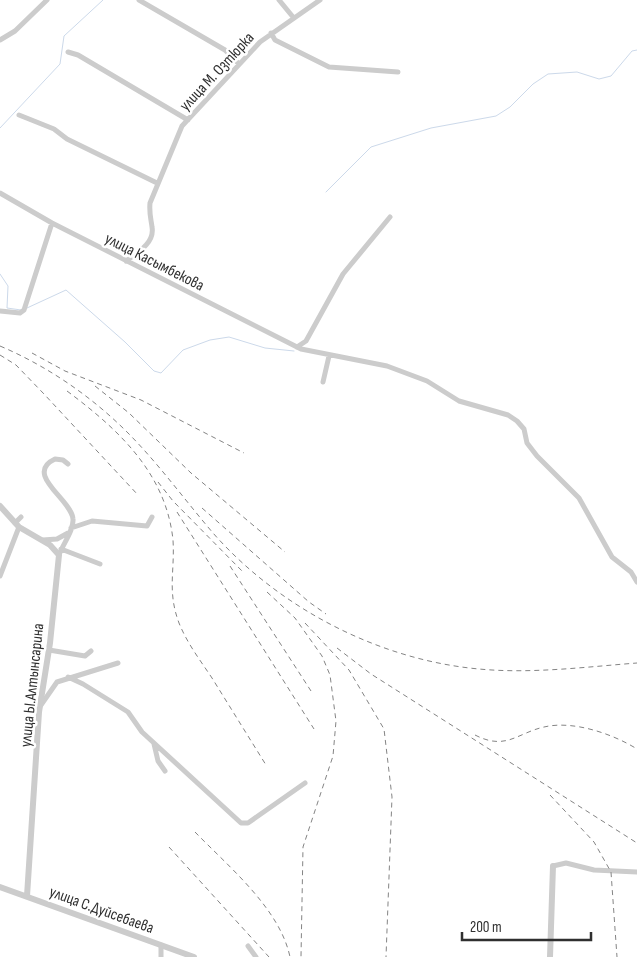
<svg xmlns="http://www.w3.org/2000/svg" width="637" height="957" font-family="'Sofia Sans Condensed',sans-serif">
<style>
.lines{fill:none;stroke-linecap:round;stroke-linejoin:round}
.stream{stroke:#ccd9ea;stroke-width:1}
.minor{stroke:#ccc;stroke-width:5}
.tertiary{stroke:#ccc;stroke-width:6}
.rail{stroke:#848484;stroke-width:1;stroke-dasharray:5 4;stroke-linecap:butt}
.labels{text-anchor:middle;stroke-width:5;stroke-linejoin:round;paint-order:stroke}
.street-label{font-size:16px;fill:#2f2f2f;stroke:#fff}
</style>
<rect width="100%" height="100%" fill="#fff"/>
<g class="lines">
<!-- stream -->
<path class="stream" d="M0,128L60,64L64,36L103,0
M326,192L371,147L431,128L496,116L510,107L533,84L548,74L577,72L599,79L611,76L632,51L637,50
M0,274L8,286L7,308L21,310
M27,308L66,290L125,342L154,371L161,373L183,350L210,340L229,337L265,348L294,351"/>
<!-- minor -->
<path class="minor" d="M139,0L225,50L239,64
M279,0L293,17
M271,33L275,40L329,67L398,72
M0,40L15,31L47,0
M68,52L78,55L188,120
M19,115L54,129L67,139L157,183
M0,193L52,223L301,349L387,366L427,381L459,401L508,415L517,421L524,429L527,443L537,456L579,498L612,557L631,572L637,582
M126,261C137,253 155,243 152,227C151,219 149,213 150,203L182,126L260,42L320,0
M0,311L20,313L24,310L52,223
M297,347L306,341L343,274L390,217
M323,382L329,356
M15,523L21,517
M71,528L92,521L147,526L152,517
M43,540L57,539L68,533
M61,549L100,564
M59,555C63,544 74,530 73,519C72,500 23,474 55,459L63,460L68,464
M0,576L19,527
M49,650L85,656L91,651
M68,677L83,684L128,712L142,732L241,823H248L305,783
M41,705L57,682L118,663
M154,744L158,761L165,771
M553,866L566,863L594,870L637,872
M248,946L256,957
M161,957V945"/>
<!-- tertiary -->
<path class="tertiary" d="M0,506L19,527L50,545L59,555L50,643L39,712L27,896
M0,887L194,957
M550,957L553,866"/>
<!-- rail -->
<path class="rail" d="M0,346C47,366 91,396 127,432C158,463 184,499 213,533C279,608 379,660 479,669C531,674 585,667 637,663
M32,353L65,371L141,400L244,453
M0,355L16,365L44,394L138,495
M95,386L129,413L191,473L285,552
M67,391C118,429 166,473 173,540C175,571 167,591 179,623C187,643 200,660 212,678C230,707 248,736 266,765
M158,482L173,501L244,573
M202,508L309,602L326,614
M177,512L314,729
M230,566L311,691
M267,592L295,618L322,656L330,675L336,721L333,756L303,847L301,957
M305,623L349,670L384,729L392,797L386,957
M337,648L371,674L637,843
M475,735C506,751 517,733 544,727C573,720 613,734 637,749
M550,795L594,842L611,872L617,957
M195,832C229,867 280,909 290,957
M169,847L269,957"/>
</g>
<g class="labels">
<!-- street labels -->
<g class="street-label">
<text transform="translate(216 71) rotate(-47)" y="6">улица М. Озтюрка</text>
<text transform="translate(155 261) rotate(27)" y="6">улица Касымбекова</text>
<text transform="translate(31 685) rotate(-84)" y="6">улица Ы.Алтынсарина</text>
<text transform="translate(102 909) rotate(20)" y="6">улица С.Дуйсебаева</text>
</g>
</g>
<!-- scale -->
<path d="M462 932v8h129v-8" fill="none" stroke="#2f2f2f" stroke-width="2.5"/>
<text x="470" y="932" font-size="15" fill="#2f2f2f" stroke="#ffffff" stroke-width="4" paint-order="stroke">200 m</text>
</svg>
